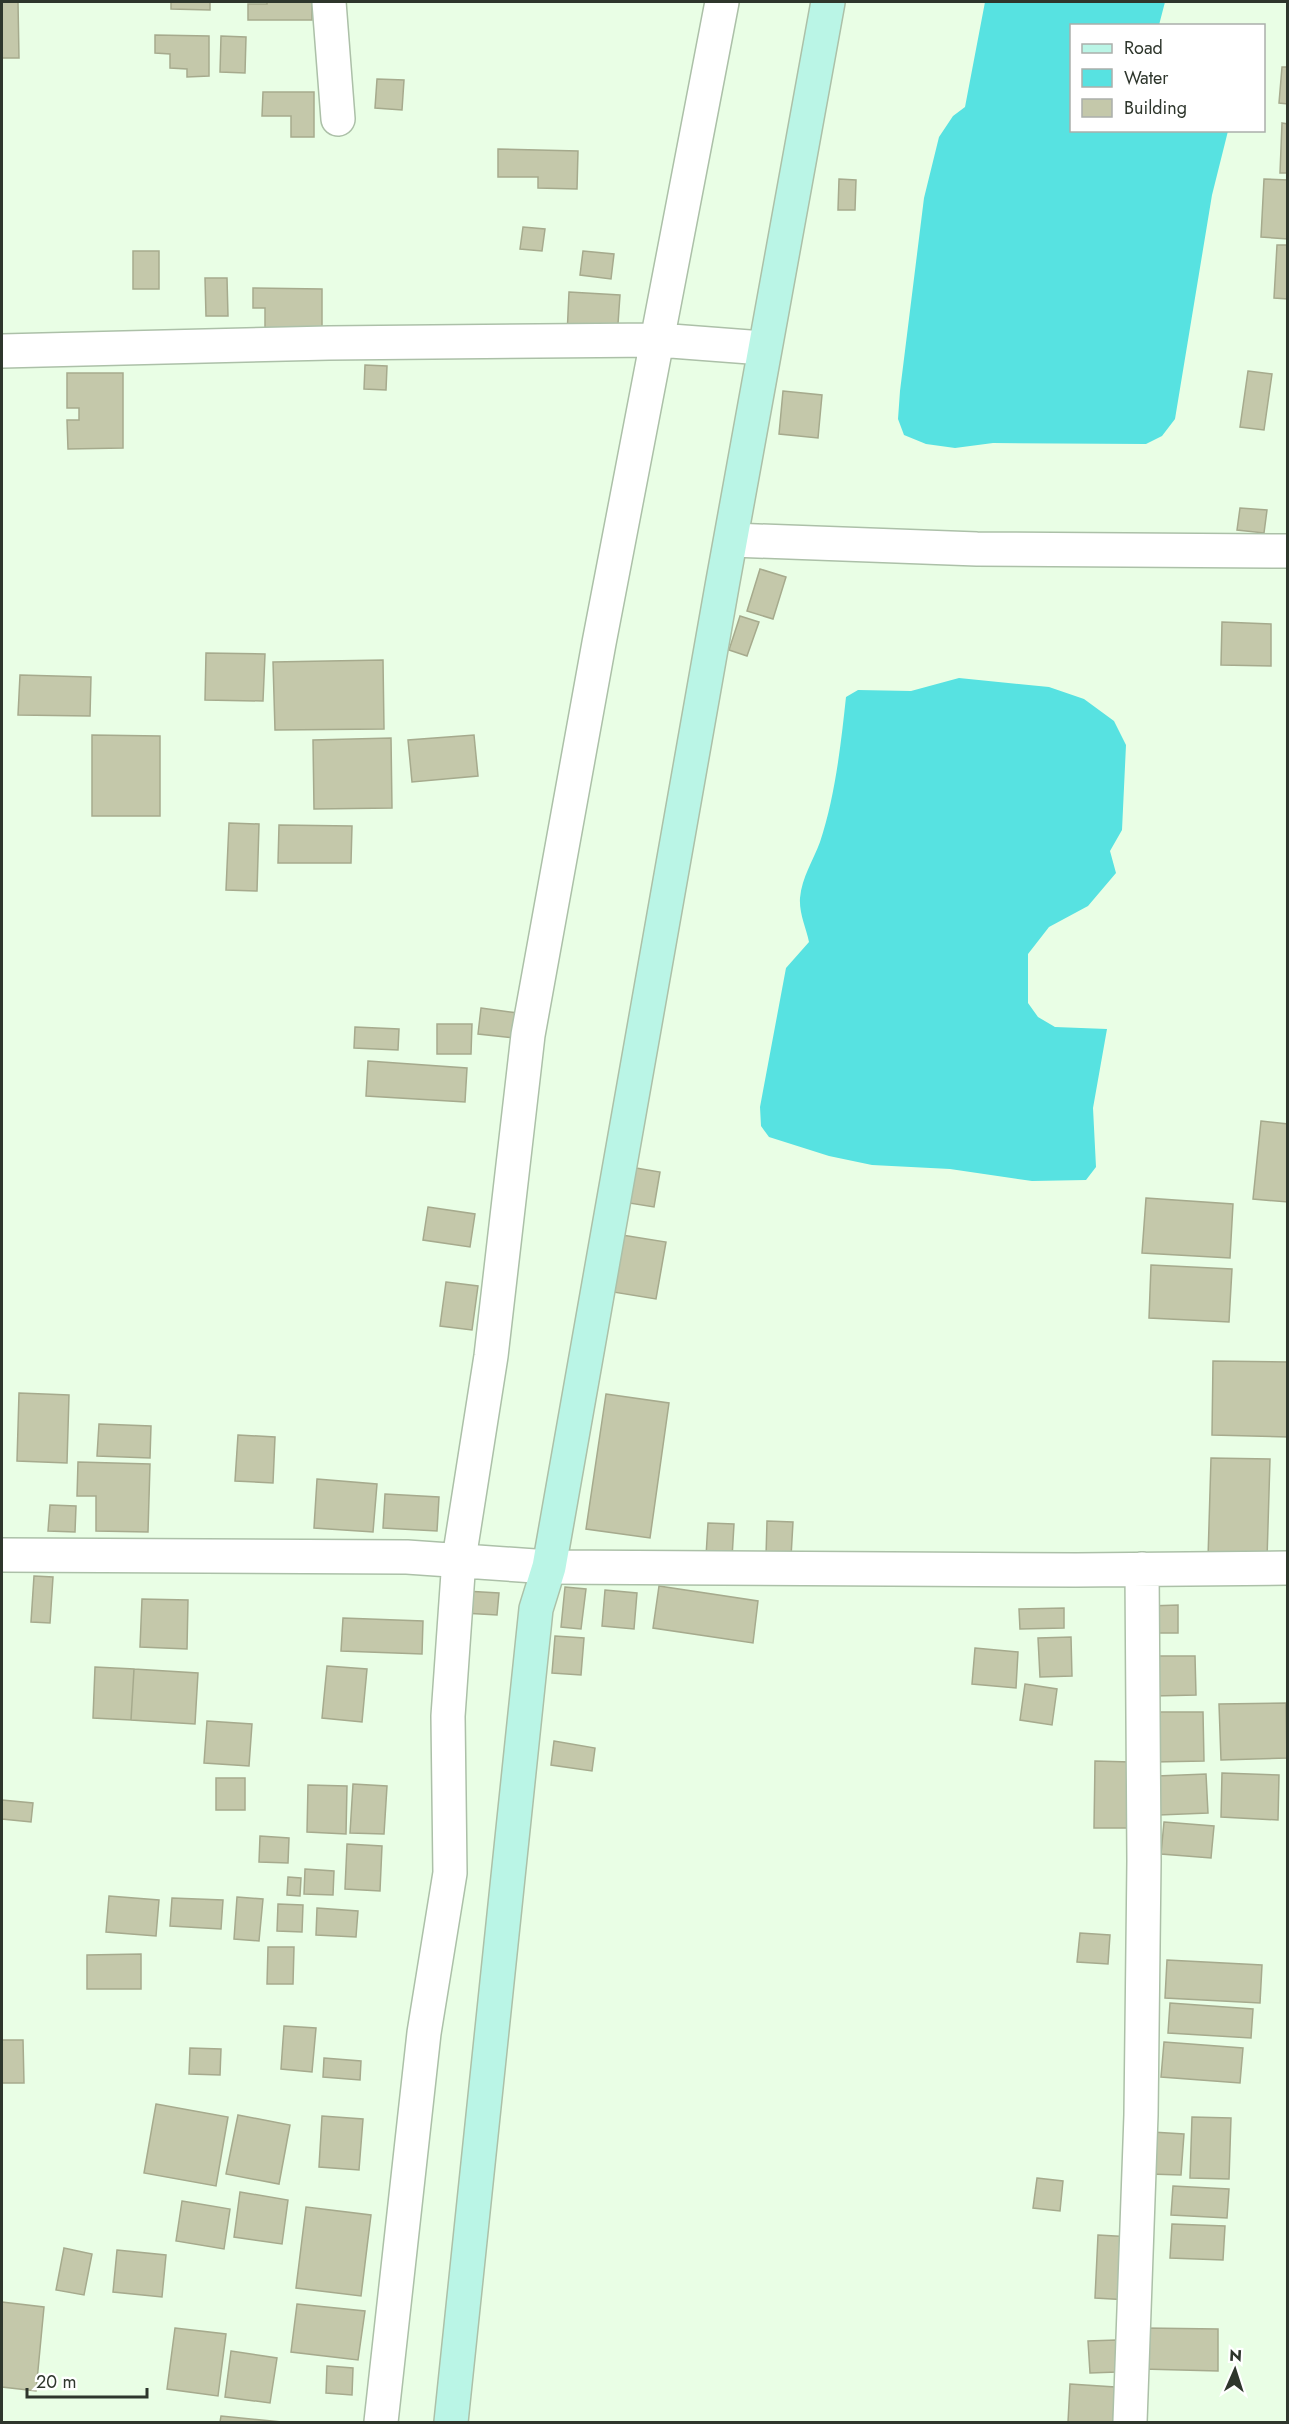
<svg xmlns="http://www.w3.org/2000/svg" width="1289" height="2424" font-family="Jost,sans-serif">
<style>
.water{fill:#57e2e1}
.building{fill:#c4c8aa;stroke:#a6aa8d;stroke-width:1.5}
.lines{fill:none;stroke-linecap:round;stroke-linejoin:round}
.street-casing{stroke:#acc0a8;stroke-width:36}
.secondary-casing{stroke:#acc0a8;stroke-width:36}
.street{stroke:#fff;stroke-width:33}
.secondary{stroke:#baf5e6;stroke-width:33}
</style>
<rect width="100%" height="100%" fill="#e9fee5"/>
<!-- water -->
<path class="water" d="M985,2H1165L1159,25L1072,26V130L1228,131L1212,195L1175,419L1162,436L1146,444L993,443L955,448L926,444L904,435L898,419L900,391L924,198L939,137L953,116L965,107Z
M959,678L1049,687L1084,699L1114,721L1126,745L1122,830L1110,851L1116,873L1088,906L1049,927L1028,954V1003L1038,1017L1055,1027L1107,1029L1093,1108L1096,1167L1086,1180L1032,1181L950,1169L872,1165L829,1156L769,1137L761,1126L760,1107L786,968L809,942C806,927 799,914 800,898C802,877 813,861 820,842C835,797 841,744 846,697L858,690L911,691Z"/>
<!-- building -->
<path class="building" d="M2,2H18L19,58H2Z
M171,2H210V10L171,9Z
M267,2H312V20H248V4H267Z
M155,35L209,36V76L187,77V69L170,68V54L155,53Z
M221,36L246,37L245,73L220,72Z
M1282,67H1288V104L1279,103Z
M377,79L404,80L402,110L375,108Z
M263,92H314V137H291V116H262Z
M1282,123L1288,124V173H1280Z
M498,149L578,151L577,189L538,188V177H498Z
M839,179L856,180L855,210H838Z
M1264,179L1288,180V239L1261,237Z
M523,227L545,229L542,251L520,249Z
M1277,245H1288V299L1274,298Z
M133,251H159V289H133Z
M583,251L614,254L611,279L580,275Z
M205,278H227L228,316H206Z
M253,288L322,289V340L265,339V308H253Z
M569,292L620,295L617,338L567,336Z
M365,365L387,366L386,390L364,389Z
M1248,371L1272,374L1264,430L1240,427Z
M67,373H123V448L68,449L67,420H79V408H67Z
M783,391L822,395L818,438L779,434Z
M1240,508L1267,510L1264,533L1237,530Z
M760,569L786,577L773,619L747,611Z
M740,616L759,622L747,656L729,650Z
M1222,622L1271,624V666L1221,665Z
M206,653L265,654L263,701L205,700Z
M383,660L384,729L275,730L273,662Z
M20,675L91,677L90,716L18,715Z
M92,735L160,736V816H92Z
M474,735L478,776L412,782L408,740Z
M391,738L392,808L314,809L313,740Z
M229,823L259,824L257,891L226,890Z
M279,825L352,826L351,863H278Z
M481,1008L518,1013L515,1038L478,1034Z
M437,1024H472L471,1054H437Z
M355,1027L399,1029L398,1050L354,1048Z
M368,1061L467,1068L465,1102L366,1096Z
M1261,1121L1288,1124V1202L1253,1199Z
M636,1168L660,1172L654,1207L629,1203Z
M1146,1198L1233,1204L1230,1258L1142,1253Z
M428,1207L475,1214L470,1247L423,1240Z
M622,1235L666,1242L656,1299L613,1292Z
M1151,1265L1232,1269L1229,1322L1149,1318Z
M446,1282L478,1286L472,1330L440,1326Z
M1213,1361L1288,1362V1437L1212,1435Z
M19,1393L69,1395L67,1463L17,1461Z
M606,1394L669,1403L650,1538L586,1529Z
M99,1424L151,1426L150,1458L97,1456Z
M238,1435L275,1437L273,1483L235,1481Z
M1211,1458L1270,1459L1267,1559L1208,1558Z
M78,1462L150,1464L148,1532L96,1531V1496H77Z
M317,1479L377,1484L373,1532L314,1528Z
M385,1494L439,1497L437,1531L383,1528Z
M50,1505L76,1506L75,1532L48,1531Z
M767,1521L793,1522L791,1557L766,1556Z
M708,1523L734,1524L732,1558L706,1556Z
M34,1576L53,1577L50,1623L31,1622Z
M659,1586L758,1601L753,1643L653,1628Z
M565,1587L586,1589L581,1629L561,1627Z
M605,1590L637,1593L634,1629L602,1626Z
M465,1591L499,1593L497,1615L463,1613Z
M142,1599L188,1600L187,1649L140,1647Z
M1178,1605V1633H1149V1606Z
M1064,1608V1628L1020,1629L1019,1609Z
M343,1618L423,1621L422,1654L341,1651Z
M555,1636L584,1638L581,1675L552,1673Z
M1071,1637L1072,1676L1040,1677L1038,1638Z
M975,1648L1018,1652L1016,1688L972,1684Z
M1154,1656H1195L1196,1695L1154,1696Z
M327,1666L367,1669L362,1722L322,1718Z
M95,1667L134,1669L131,1720L93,1718Z
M134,1669L198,1673L195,1724L131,1720Z
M1025,1684L1057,1689L1052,1725L1020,1720Z
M1286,1703L1287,1758L1221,1760L1219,1704Z
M1153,1712H1203L1204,1761L1154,1762Z
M207,1721L252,1724L249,1766L204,1763Z
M554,1741L595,1748L592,1771L551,1765Z
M1095,1761L1130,1762V1828H1094Z
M1222,1773L1279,1775L1278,1820L1221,1817Z
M1206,1774L1208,1813L1159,1815L1157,1776Z
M216,1778H245V1810H216Z
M353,1784L387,1786L384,1834L350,1833Z
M308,1785L347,1786L346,1834L307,1832Z
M2,1800L33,1803L31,1822L2,1819Z
M1164,1822L1214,1826L1211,1858L1161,1854Z
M260,1836L289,1838L288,1863L259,1862Z
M347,1844L382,1846L380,1891L345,1889Z
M305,1869L334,1871L333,1895L304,1894Z
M288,1877L301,1878L300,1896L287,1895Z
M109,1896L159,1900L156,1936L106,1932Z
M237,1897L263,1899L259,1941L234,1939Z
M172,1898L223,1900L221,1929L170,1926Z
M278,1904L303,1905L302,1932L277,1931Z
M317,1908L358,1911L356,1937L316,1935Z
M1080,1933L1110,1935L1108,1964L1077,1962Z
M268,1947H294L293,1984H267Z
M141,1954V1989H87V1955Z
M1167,1960L1262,1965L1260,2003L1165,1998Z
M1170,2003L1253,2009L1251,2038L1168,2033Z
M284,2026L316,2028L312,2072L281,2069Z
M2,2040H23L24,2083H2Z
M1164,2042L1243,2048L1240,2083L1161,2077Z
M190,2048L221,2049L220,2075L189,2074Z
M324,2058L361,2061L360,2080L323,2077Z
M156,2104L228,2117L216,2186L144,2173Z
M238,2115L290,2125L279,2184L226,2174Z
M322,2116L363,2119L359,2170L319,2167Z
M1192,2117L1231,2118L1229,2179L1190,2178Z
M1152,2132L1184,2134L1181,2175L1149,2174Z
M1037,2178L1063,2181L1060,2211L1033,2208Z
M1173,2186L1229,2189L1227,2218L1171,2215Z
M240,2192L288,2200L282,2244L234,2237Z
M182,2201L230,2209L224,2249L176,2241Z
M306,2207L371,2215L361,2296L296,2288Z
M1172,2224L1225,2226L1223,2260L1170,2258Z
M1098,2235L1132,2237L1129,2300L1095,2298Z
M64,2248L92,2254L84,2295L56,2290Z
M117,2250L166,2255L162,2297L113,2292Z
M2,2302L44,2307L36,2391L2,2387Z
M297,2304L365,2311L358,2360L291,2352Z
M175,2328L226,2334L218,2396L167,2389Z
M1144,2328L1218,2329V2371L1143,2369Z
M1116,2340L1117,2372L1090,2373L1088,2341Z
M231,2351L277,2358L270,2403L225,2397Z
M327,2366L353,2368L352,2395L326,2393Z
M1070,2384L1115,2387L1113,2422H1068Z
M221,2416L282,2422H220Z"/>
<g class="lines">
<!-- street casing -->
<g class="street-casing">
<path id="street" d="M329,2L338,119
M2,351L329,343L658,340L763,348
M732,540L977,549L1288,551
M2,1555L407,1557L549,1567L1076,1570L1288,1568
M381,2422L424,2033L450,1873L448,1716L459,1559L491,1356L528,1035L599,643L722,2
M1130,2422L1141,2115L1144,1861L1142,1569"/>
</g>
<!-- secondary casing -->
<g class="secondary-casing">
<path id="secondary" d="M451,2422L536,1609L549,1567C642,1045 731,523 828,2"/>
</g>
<!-- street -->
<use href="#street" class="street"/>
<!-- secondary -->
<use href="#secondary" class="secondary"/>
</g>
<!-- border -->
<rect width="1289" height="2424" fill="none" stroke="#2e362c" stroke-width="6"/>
<!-- legend -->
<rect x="1070" y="24" width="195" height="108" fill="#ffffff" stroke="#abafab" stroke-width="1.5"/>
<rect x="1082" y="44" width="30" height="9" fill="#baf5e6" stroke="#abafab" stroke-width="1.5"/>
<text x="1124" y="54" font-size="18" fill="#2e362c">Road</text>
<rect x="1082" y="69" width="30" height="18" fill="#57e2e1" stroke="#abafab" stroke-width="1.5"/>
<text x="1124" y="84" font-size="18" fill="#2e362c">Water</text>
<rect x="1082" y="99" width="30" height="18" fill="#c4c8aa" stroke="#abafab" stroke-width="1.5"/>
<text x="1124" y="114" font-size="18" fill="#2e362c">Building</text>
<!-- north arrow -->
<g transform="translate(1235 2370) rotate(3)" stroke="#ffffff" stroke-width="4.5" paint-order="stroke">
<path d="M0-4.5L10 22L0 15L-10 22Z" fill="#2e362c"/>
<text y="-9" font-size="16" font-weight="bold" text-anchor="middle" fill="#2e362c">N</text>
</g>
<!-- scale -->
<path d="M27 2388v9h120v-9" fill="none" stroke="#2e362c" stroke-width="3"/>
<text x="36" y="2388" font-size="18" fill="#2e362c" stroke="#ffffff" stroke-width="4.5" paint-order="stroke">20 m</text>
</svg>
